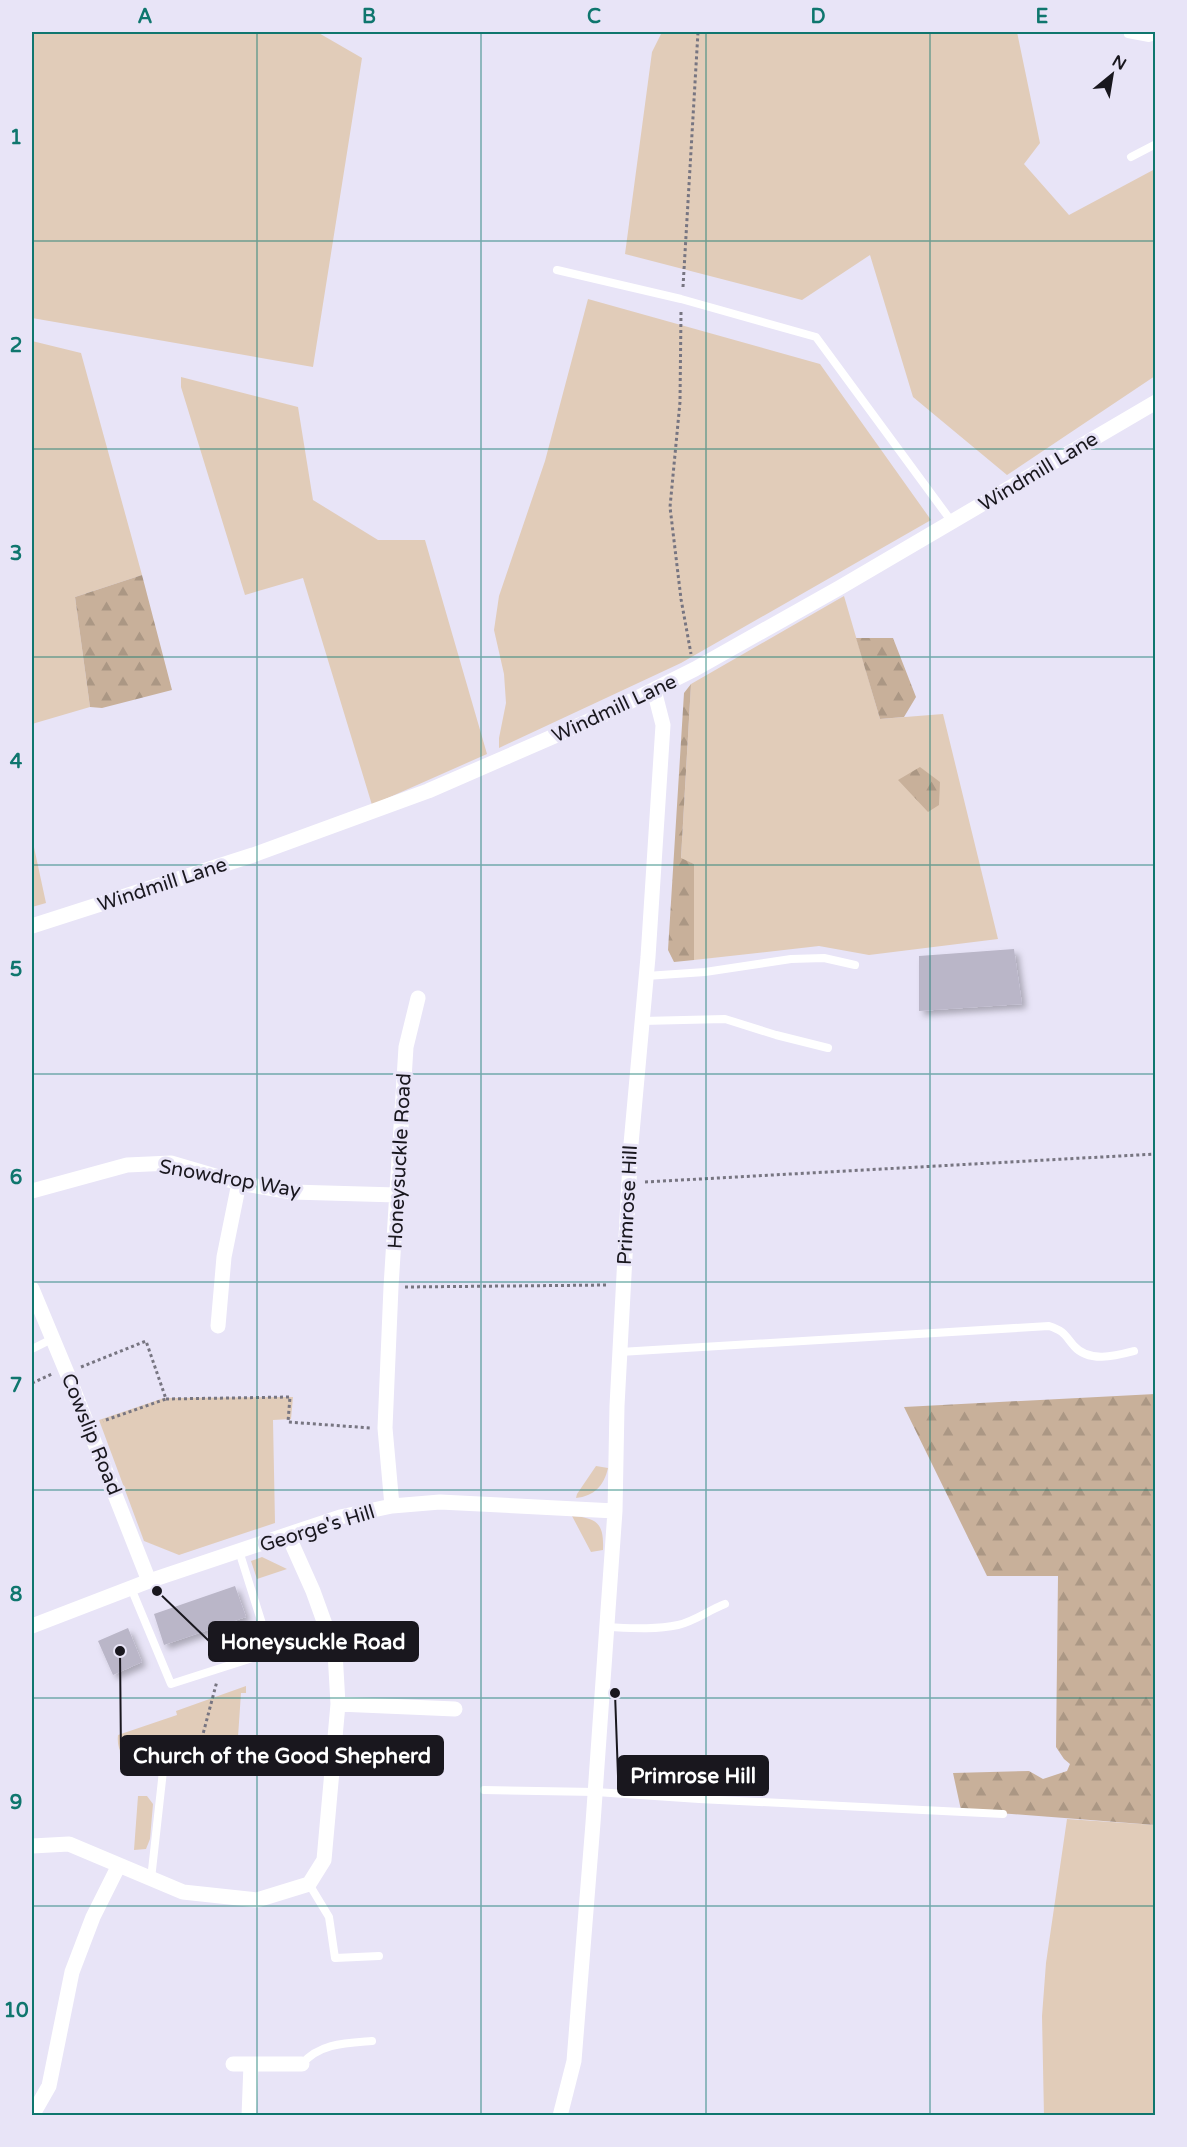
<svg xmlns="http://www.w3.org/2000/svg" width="1187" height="2147" font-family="'Varela Round',sans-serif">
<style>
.green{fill:#e1ccb9}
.forest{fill:url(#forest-firs)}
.building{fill:#bab6c8;filter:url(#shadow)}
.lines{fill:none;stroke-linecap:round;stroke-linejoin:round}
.path{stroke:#777581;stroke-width:3;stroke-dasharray:3 3;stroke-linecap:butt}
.lane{stroke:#fff;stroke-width:8}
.street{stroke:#fff;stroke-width:15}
.grid{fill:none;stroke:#0f766e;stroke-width:1.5;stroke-opacity:0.55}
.labels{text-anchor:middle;stroke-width:6;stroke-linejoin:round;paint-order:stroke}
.street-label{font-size:20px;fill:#19171e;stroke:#e8e4f7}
.leader{fill:none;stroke:#19171e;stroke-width:2}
.callout-dot{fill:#19171e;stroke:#e8e4f7;stroke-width:2}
.callout{fill:#19171e;stroke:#19171e;stroke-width:2}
.callout-label{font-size:21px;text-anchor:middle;font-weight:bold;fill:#fff}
.neatline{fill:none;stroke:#0f766e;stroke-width:2}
.grid-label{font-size:20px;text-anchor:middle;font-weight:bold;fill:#0f766e}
</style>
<defs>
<pattern id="forest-firs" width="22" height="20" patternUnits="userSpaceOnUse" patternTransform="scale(1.5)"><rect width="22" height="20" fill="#c8b09a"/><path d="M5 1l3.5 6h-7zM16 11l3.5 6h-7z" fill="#ab9784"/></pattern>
<filter id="shadow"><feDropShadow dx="4.5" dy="4.5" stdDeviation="3" flood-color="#0004"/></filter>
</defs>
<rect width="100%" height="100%" fill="#e8e4f7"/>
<!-- green -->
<path class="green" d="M32,32H317L362,58L313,367L32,318Z
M662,32H1017L1040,143L1024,164L1069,215L1155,169V376L1007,475L913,397L870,255L802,300L625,254L652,52Z
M588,299L820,364L931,520L681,663L499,748V738L506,703L504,674L494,630L499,596L545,461Z
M32,341L81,353L142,575L75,597L90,707L32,724Z
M181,377L298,407L313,500L378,540H425L487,754L372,805L303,578L245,595L181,387Z
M844,596L880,719L943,714L998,939L869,955L819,946L694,960V864L681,859L691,684Z
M32,838L46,903L32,907Z
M293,1397L291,1419L273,1420L275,1523L179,1555L144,1541L99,1420L164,1398Z
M596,1466L608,1468C604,1486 594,1496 576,1498L577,1494Z
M572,1516C598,1518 604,1524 603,1550L591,1552Z
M262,1557L287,1569L257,1579L251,1561Z
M246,1686V1693H241L236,1766L167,1760V1766L136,1764L134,1770C125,1759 116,1751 118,1735L177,1715L176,1711Z
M138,1796H147L153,1804L150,1839L146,1849L134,1850Z
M1067,1819L1155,1825V2115L1044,2116L1042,2016L1046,1963Z"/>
<!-- forest -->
<path class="forest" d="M142,575L172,690L102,708L90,707L75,597Z
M856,638H893L916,697L904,717L880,719Z
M691,684L681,858L694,864V960L674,962L668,950L684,693Z
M920,767L940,782L939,805L928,812L898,780Z
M1155,1394V1825L961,1810L953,1773L1029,1771L1043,1779L1067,1771L1070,1764L1064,1759L1056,1747L1058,1576H987L904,1407Z"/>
<!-- building -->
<path class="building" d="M1014,949L1022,1004L919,1011V956Z
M235,1586L246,1617L164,1645L154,1614Z
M128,1628L142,1662L113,1675L98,1641Z"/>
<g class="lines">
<!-- path -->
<path class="path" d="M683,287L698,32
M681,312L680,402L670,507L681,599L691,654
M645,1182L1156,1154
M405,1287L609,1285
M81,1367L146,1341L166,1399L103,1421
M32,1383L52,1374
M166,1399L290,1397L288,1422L371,1428
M164,1761V1756L198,1753L217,1681"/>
<!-- lane -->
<path class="lane" d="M1128,34L1149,38L1156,36
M1131,157L1156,144
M557,270L681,299L816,337L952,522
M646,976L705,972L791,959L824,958L855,965
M642,1021L725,1019L776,1035L828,1048
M32,1349L54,1338
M620,1352L1049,1326C1064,1331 1064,1334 1074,1346C1089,1363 1115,1356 1134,1351
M131,1588L171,1684L271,1652L239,1551
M607,1627C630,1628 655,1630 678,1625C695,1621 709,1610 725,1604
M484,1790L596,1792L699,1799L1003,1814
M151,1879L163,1771
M309,1884L329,1917L335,1958L379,1956
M302,2064C320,2043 347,2043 372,2041"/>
<!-- street -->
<path class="street" d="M32,926L253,855L428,791L605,714L695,669L839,588L1156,402
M32,1191L127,1165L171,1163L239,1183L292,1192L397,1195
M32,1289L67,1373L149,1581
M218,1326L224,1257L239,1183
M392,1506L385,1428L391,1287L406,1047L418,998
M32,1626L149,1581L340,1517L392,1506L440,1502L615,1511
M338,1704L455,1709
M32,1846L69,1844L183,1892L257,1900L309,1884L324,1860L338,1704L335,1652L313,1591L288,1535
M233,2064H302
M33,2114L49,2086L72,1972L93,1917L119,1865
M249,2116L251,2064
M560,2116L574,2061L593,1823L615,1511L617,1406L631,1144L648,957L663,725L654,690"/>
</g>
<!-- grid -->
<path class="grid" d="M257,32V2116M481,32V2116M706,32V2116M930,32V2116M32,241H1156M32,449H1156M32,657H1156M32,865H1156M32,1074H1156M32,1282H1156M32,1490H1156M32,1698H1156M32,1906H1156"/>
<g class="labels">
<!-- street labels -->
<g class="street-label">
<text transform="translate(1038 471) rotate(-31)" y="7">Windmill Lane</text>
<text transform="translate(614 708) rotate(-25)" y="7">Windmill Lane</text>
<text transform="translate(162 884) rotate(-18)" y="7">Windmill Lane</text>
<text transform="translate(399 1161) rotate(-87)" y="7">Honeysuckle Road</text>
<text transform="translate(230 1178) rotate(10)" y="7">Snowdrop Way</text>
<text transform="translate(627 1205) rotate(-87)" y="7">Primrose Hill</text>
<text transform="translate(92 1434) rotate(68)" y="7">Cowslip Road</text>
<text transform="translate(317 1528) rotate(-17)" y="7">George's Hill</text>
</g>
</g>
<!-- callouts -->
<path class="leader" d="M157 1591L209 1641M120 1651L121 1755M615 1693L618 1776"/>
<g class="callout-dot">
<circle cx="157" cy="1591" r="6"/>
<circle cx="120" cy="1651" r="6"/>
<circle cx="615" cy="1693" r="6"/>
</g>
<g class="callout">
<rect x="209" y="1622" width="209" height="39" rx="6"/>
<rect x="121" y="1736" width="322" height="39" rx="6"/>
<rect x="618" y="1756" width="150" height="39" rx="6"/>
</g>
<g class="callout-label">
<text x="313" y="1649">Honeysuckle Road</text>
<text x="282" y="1763">Church of the Good Shepherd</text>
<text x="693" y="1783">Primrose Hill</text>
</g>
<!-- border -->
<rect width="1187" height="2147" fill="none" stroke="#e8e4f7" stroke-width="66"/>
<!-- north arrow -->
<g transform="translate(1112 75) rotate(30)" stroke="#e8e4f7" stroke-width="4.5" paint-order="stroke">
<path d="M0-4.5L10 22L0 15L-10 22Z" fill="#19171e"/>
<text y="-9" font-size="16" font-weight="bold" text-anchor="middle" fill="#19171e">N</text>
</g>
<rect x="33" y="33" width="1121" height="2081" class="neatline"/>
<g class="grid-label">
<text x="145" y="23">A</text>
<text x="369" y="23">B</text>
<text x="594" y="23">C</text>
<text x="818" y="23">D</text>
<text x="1042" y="23">E</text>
<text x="16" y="144">1</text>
<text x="16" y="352">2</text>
<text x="16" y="560">3</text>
<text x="16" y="768">4</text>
<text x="16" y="976">5</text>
<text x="16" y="1184">6</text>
<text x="16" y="1392">7</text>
<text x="16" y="1601">8</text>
<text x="16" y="1809">9</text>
<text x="16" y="2017">10</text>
</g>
</svg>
